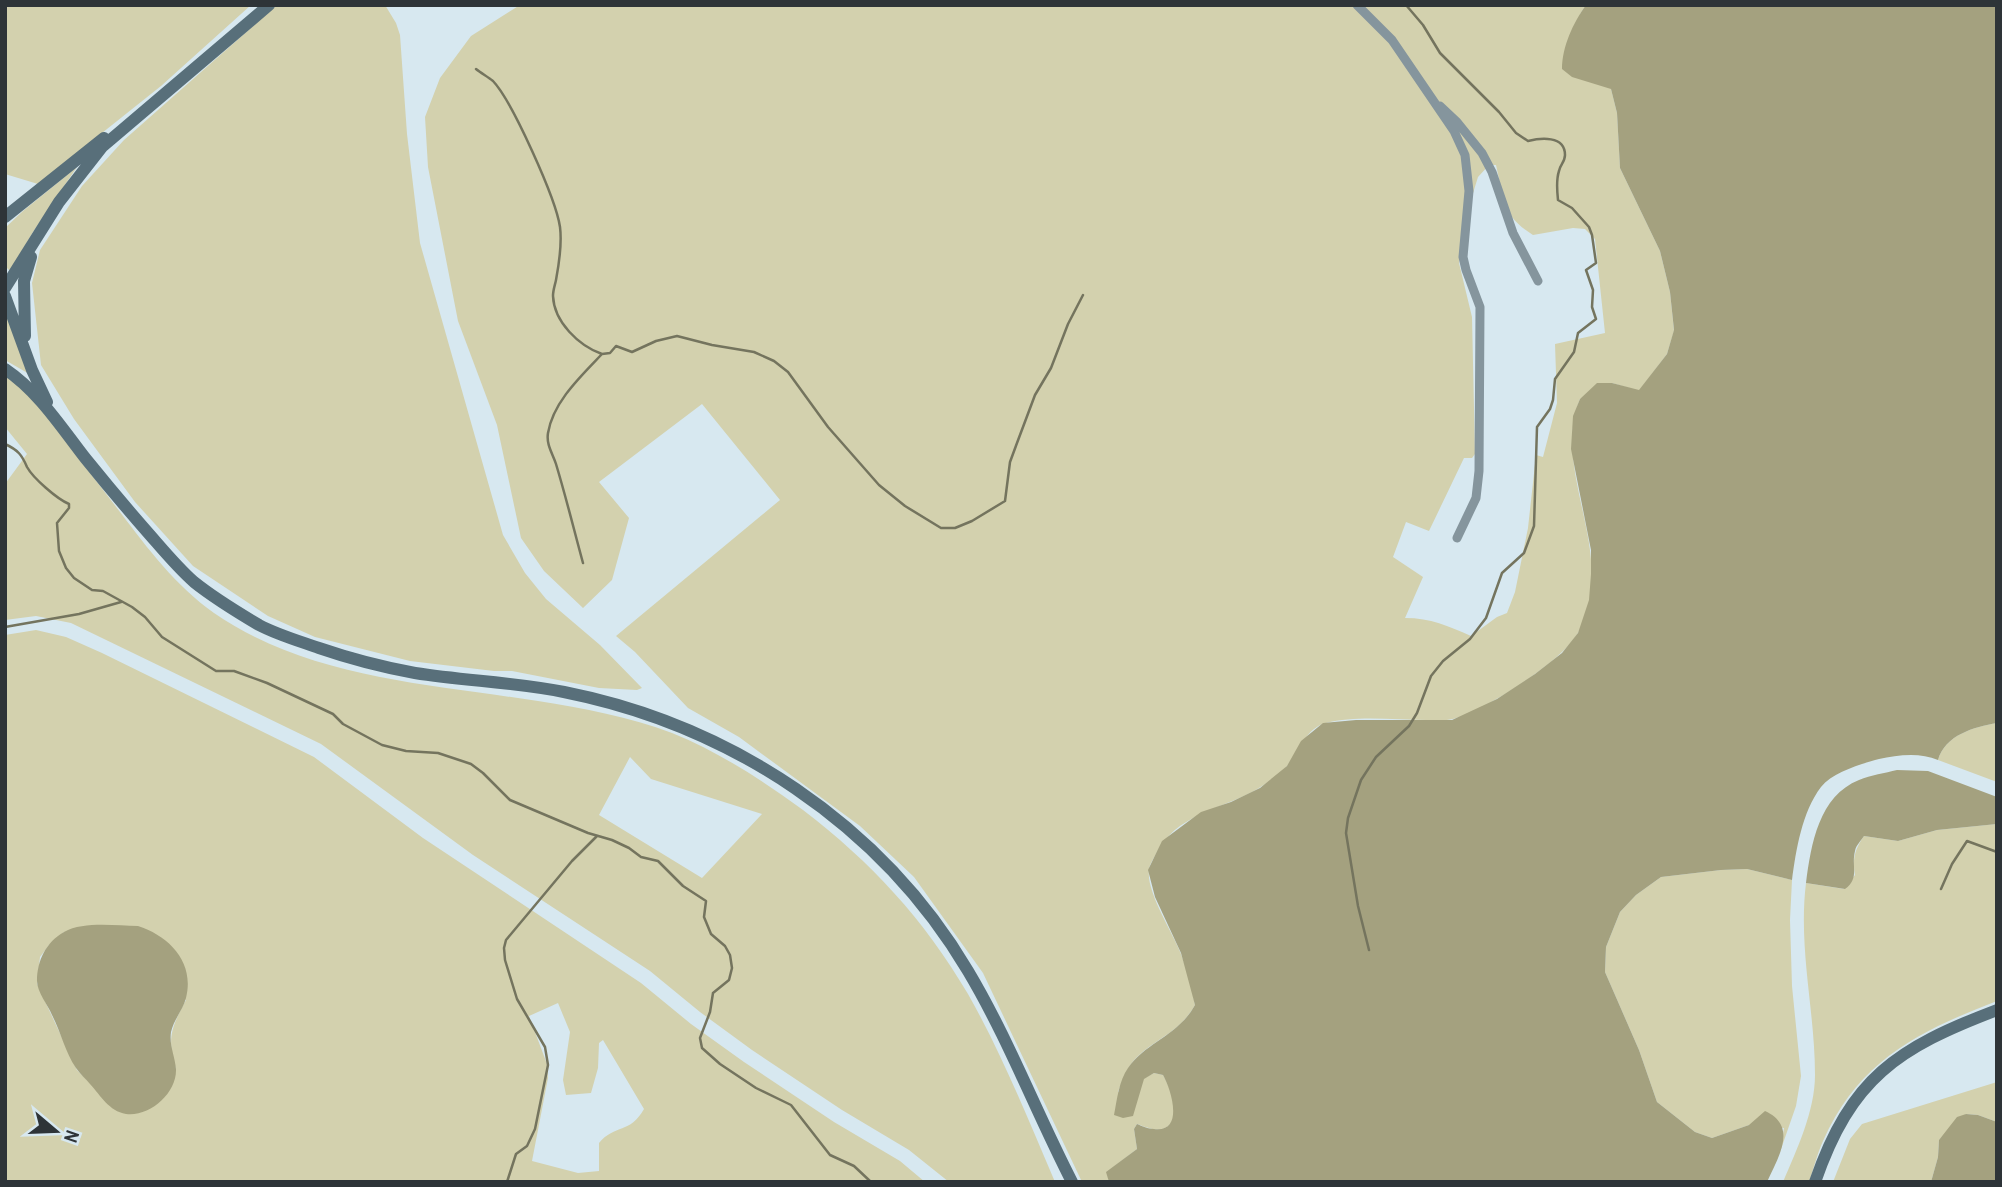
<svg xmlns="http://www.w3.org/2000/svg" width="2002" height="1187" font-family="'Archivo Narrow',sans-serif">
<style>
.green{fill:#d3d1ae;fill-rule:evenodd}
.forest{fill:#a4a17f}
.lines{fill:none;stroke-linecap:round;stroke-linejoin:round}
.stream{stroke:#74745e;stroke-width:2.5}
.minor{stroke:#85959d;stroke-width:9}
.secondary{stroke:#586f7a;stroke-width:12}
</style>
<rect width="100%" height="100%" fill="#d7e8f0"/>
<!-- green -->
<path class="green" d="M5,5H251L161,86L38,184L5,174Z
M277,5H385L396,23L400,35L407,134L420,243L503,535L525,573L546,599L600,645L642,688L637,690L599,688L512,671H494L410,661L315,637L268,616L193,566L135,502L74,419L41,365L32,283L40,250L82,186L124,140Z
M520,5H1586L1580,14L1611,89L1617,113L1620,168L1660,251L1670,292L1674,331L1667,354L1639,391L1612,383L1580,399C1550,472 1620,556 1578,633C1563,661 1484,711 1453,719C1445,721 1435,720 1427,720C1395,720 1357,715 1326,723C1306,728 1299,751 1288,765C1281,773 1268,783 1259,788C1223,810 1175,813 1155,856C1153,859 1149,866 1149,870C1146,892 1173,933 1181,954C1187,970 1192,988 1195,1005C1179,1033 1158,1037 1137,1057C1127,1067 1123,1079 1118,1092L1154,1073L1163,1075C1170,1087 1184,1119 1165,1128C1157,1132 1145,1127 1137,1124L1134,1129L1137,1149L1107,1172L1109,1182H1082L983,973L914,877L860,826L739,737L688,708L635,652L616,636L780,500L702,404L599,482L629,518L612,580L583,608L544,571L521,538L497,425L458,321L428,167L425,117L440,78L471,36ZM1489,165H1496C1504,199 1501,215 1533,235L1573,228L1585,229L1595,239L1605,333L1555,344L1557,403L1543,457L1536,455L1528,528L1515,592L1507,613L1497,617L1471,636C1448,626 1431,618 1405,618L1423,577L1393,557L1406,522L1429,531L1464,458H1472L1475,454L1472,317L1459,263L1469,206L1478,177Z
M77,167L33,232L10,271L5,266V228L23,211Z
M5,307L31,375L5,360Z
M5,374L28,391C59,431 89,472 120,512C148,549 176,586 214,613C308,678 428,684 538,701C583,708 630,717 672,733C719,752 762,780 803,810C871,862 924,919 968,994C1002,1054 1028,1119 1055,1182H949L909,1150L842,1110L752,1050L700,1012L650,971L473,855L321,744L71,623L36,616L5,620V484L27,454L5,427ZM630,757L651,779L762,814L702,878L599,815Z
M36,630L66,637L102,653L314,757L423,838L641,983L691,1024L744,1062L834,1122L900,1161L925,1182H5V635ZM64,932L186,1000C172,1026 166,1039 176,1069L90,1083L77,1070L37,984L40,957L49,945ZM558,1003L570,1032L563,1080L566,1095L591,1093L598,1068L599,1043L603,1040L644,1109C630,1134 615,1124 599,1143V1171L578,1173L532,1161L548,1078L547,1064L529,1016Z
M1997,723V782L1938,760C1945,735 1974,727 1997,723Z
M1997,824V1001C1919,1031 1859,1060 1823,1141C1817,1154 1814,1168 1809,1182H1783C1797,1149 1815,1111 1815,1075C1815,1011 1798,948 1806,883L1844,889L1855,875C1852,859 1855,849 1864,836L1898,841L1937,830Z
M1747,869L1792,880L1790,920L1792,986L1801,1076L1796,1106L1780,1152L1784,1128L1749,1125L1712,1138L1695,1132L1657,1102L1639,1050L1605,972L1606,947L1620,912L1636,895L1661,877L1721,870Z
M1997,1082V1122L1978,1115L1966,1114L1939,1140L1938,1157L1931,1182H1833L1850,1139L1862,1124Z"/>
<!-- forest -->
<path class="forest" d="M1586,5H1997V723C1974,727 1945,735 1938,760C1920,752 1897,755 1879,759C1861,764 1833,772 1821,787C1802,812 1796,850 1792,880L1747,869L1721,870L1661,877L1636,895L1620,912L1606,947L1605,972L1639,1050L1657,1102L1695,1132L1712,1138L1749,1125L1765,1111C1798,1126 1779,1156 1767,1182H1109L1106,1172L1137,1149L1134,1129L1137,1124C1142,1126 1148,1129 1154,1129C1185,1133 1171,1089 1163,1075L1154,1073L1144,1079L1133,1116L1123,1118L1114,1115C1117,1099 1119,1081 1128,1068C1146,1042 1178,1036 1195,1005L1181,953L1155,897L1148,870L1162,841L1201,812L1231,802L1260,788L1287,766L1301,741L1323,723L1356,720H1452L1497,699L1535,674L1562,653L1578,633L1589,600L1591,574V550L1571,449L1573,416L1580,399L1597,383H1612L1639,390L1667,354L1674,330L1670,292L1660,251L1620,168L1617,113L1611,89L1572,77L1562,69C1562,47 1573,23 1586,5Z
M1897,770L1928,771L1997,797V824L1937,830L1898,841L1864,836C1861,841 1856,845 1855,851C1851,867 1860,878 1845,889L1806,883C1811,844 1819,796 1859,780C1871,775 1885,773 1897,770Z
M138,926C169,936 195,962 186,998C183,1010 174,1019 171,1032C169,1045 175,1056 176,1069C177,1093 150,1117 126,1114C109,1111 101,1096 90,1084C86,1079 80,1074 76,1068C65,1052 61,1032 52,1015C48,1005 37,992 37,981C37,961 46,942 64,932C84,921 116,926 138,926Z
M1966,1114L1978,1115L1997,1122V1182H1931L1938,1157L1939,1140L1957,1117Z"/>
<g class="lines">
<!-- stream -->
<path class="stream" d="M476,69C481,73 488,77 493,81C512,101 556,199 560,227C562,243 559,264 556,280C555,285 553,290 553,296C554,322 579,346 602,354
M5,444C18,450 22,455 27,467C33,478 57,499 69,504V508L57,523L59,551L66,568L74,578L92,590L103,591L132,607L145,617L162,637L216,671H234L267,683L333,714L343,724L382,745L406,751L438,753L471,764L483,773L510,800L588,833L612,840L629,848L641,857L658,861L683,886L706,901L704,917L711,934L725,946L730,955L732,968L729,980L713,993L710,1012L700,1038L702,1048L720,1064L756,1088L791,1105L830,1155L854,1166L871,1182
M583,563C574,530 566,497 556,464C553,454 546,445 548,433C553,402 581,376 602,354L610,353L616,346L632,352L656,341L677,336L712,345L754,352L774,361L788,372L828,427L879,485L905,506L941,528H955L972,521L1005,501L1010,462L1017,443L1035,395L1051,368L1068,324L1083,295
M5,627L79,614L121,602
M1941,889L1952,864L1967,841L1997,852
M1369,950L1358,906L1346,833L1348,818L1361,780L1376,757L1409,726L1417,713L1431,676L1443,661L1470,639L1486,618L1502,573L1524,553L1534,526L1537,427L1550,409L1553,400L1555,379L1574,352L1578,333L1596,319L1592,307L1593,290L1586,270L1596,263L1592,235L1589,227L1572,208L1558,200C1557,191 1556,180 1559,171C1560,165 1565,162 1565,155C1565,135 1540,138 1528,141L1516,133L1499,112L1440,53L1423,25L1406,5
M507,1182L516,1154L527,1146L535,1129L548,1065L545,1047L517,999L505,960L504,948L506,940L572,861L597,836"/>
<!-- minor -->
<path class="minor" d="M1357,5L1392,40L1454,131L1465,155L1469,191L1463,257L1466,270L1480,307L1479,471L1476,498L1457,538
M1440,106L1457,122L1482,153L1492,172L1513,233L1538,281"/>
<!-- secondary -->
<path class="secondary" d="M5,217L104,138
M5,288L59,202L102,147L269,5
M5,296L32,370L47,402
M25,336L24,281L31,257
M5,369C39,392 61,427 86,459C107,485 128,510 150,535C164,551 178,568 194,582C214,598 237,612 259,625C278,635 299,641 319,648C351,659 382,667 415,673C465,681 515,682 564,692C730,725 881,824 968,971C1008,1038 1036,1112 1072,1182
M1815,1182C1851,1078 1897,1048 1997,1010"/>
</g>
<!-- border -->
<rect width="2002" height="1187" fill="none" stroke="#2e3438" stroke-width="14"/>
<!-- north arrow -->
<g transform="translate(56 1131) rotate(109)" stroke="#d7e8f0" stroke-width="5" paint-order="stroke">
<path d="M0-5L12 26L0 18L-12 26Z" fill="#2e3438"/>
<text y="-10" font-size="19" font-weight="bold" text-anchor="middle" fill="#2e3438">N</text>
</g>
</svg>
